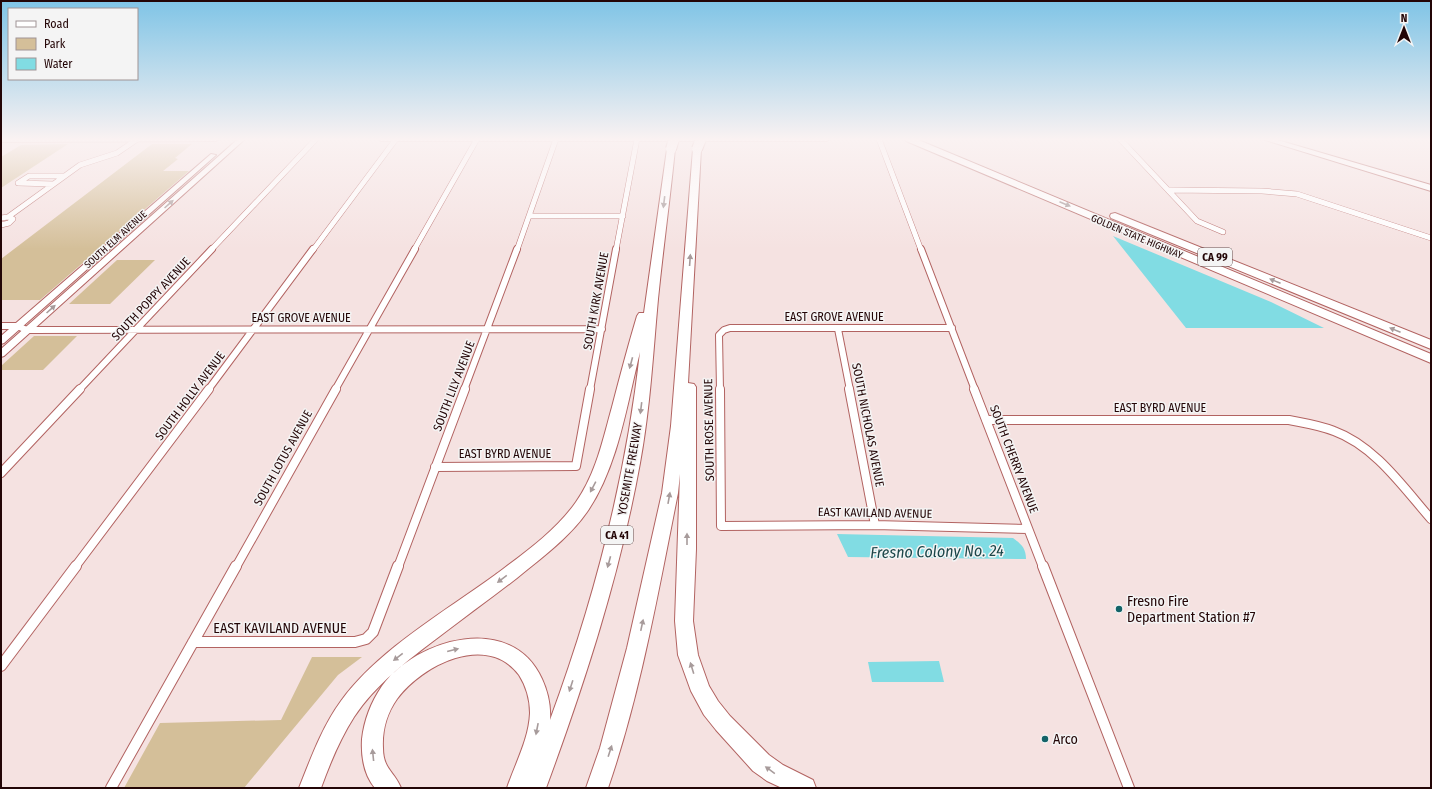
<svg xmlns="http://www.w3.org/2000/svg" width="1432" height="789" font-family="'Fira Sans Condensed',sans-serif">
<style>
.green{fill:#d4bf99}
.water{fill:#81dce3}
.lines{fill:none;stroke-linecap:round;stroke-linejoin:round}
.street-far3-casing{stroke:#b26361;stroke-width:6}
.street-far2-casing{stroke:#b26361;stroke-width:8}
.street-far1-casing{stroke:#b26361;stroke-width:10}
.street-casing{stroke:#b26361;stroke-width:12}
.secondary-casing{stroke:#b26361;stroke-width:2}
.primary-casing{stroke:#b26361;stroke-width:2}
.highway-casing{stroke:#b26361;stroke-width:2}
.street-far3{stroke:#fff;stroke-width:5}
.street-far2{stroke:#fff;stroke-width:6}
.street-far1{stroke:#fff;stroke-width:8}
.street{stroke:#fff;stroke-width:10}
.secondary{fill:#fff;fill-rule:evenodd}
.primary{fill:#fff;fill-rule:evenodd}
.highway{fill:#fff;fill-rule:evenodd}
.highway-bridge-casing{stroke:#b26361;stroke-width:12;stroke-linecap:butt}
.highway-bridge{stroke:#fff;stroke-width:10}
.oneway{fill:#a79b9b}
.poi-dot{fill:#136368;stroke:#f4f4f4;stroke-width:1.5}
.labels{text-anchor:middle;stroke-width:3;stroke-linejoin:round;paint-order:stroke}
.far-street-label{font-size:10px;fill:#230506;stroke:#f4f4f4}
.shield{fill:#f4f4f4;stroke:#624d4d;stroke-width:1}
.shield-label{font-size:11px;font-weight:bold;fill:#230506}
.street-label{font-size:12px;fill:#230506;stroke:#f4f4f4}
.near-poi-label{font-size:14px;fill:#230506;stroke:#f4f4f4;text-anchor:start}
.near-street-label{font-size:14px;fill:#230506;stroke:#f4f4f4}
.near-water-label{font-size:16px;font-style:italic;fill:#1b4649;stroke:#f4f4f4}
</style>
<rect width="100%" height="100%" fill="#f5e2e1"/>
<!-- green -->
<path class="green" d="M68,144L1,188V157L21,145Z
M152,144H192L175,158L178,159L163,171H189L40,300H1V259Z
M117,260H155L110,304H69Z
M34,336H77L43,370H1V366Z
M312,657H362L338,675L244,788H124L160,723L281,720Z"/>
<!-- water -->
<path class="water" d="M1113,236L1271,302L1324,328H1186Z
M837,534L1013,538C1021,544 1026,548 1026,559L848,557Z
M939,661L944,682H872L868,662Z"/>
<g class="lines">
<!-- street-far3 casing -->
<g class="street-far3-casing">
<path id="street-far3" d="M879,139L921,250
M1120,139L1197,221L1223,232
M53,184L18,183L29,176H64
M1169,190L1262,191L1297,194L1431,238
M530,216H623
M8,217L80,165L117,153L136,140
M1,218L8,217L13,219L9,223L1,225
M211,250L316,139
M313,250L396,139
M414,250L477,139
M517,250L556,139
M616,250L637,139"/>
</g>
<!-- street-far2 casing -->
<g class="street-far2-casing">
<path id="street-far2" d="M921,249L975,390
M1,326H17L27,330L602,329
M838,329L850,390
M79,390L212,249
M208,390L313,249
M335,390L415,249
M464,390L517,249
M590,390L616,249
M720,390L719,335L724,330L730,328H952"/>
</g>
<!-- street-far1 casing -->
<g class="street-far1-casing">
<path id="street-far1" d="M720,389L721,526L875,525L1028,529
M849,389L875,525
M974,389L1043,567
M986,420H1289C1304,423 1319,425 1334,431C1375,446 1403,487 1431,519
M435,467L576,466L590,389
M1,473L80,389
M75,567L209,389
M236,567L336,389
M398,567L465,389"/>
</g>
<!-- street casing -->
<g class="street-casing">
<path id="street" d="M1043,566L1129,788
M193,642H355L366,639L373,632L398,566
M1,666L76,566
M111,788L236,566"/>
</g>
<!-- secondary casing -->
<g class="secondary-casing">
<path id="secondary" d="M1,139H219L216,141L1,142Z
M238,139H245L4,356L1,357V349Z
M378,139H830L827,141H381Z
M211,154L216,155L4,343L1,344V336Z"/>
</g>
<!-- primary casing -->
<g class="primary-casing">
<path id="primary" d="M1262,139H1274L1431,185V191Z"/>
</g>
<!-- highway casing -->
<g class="highway-casing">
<path id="highway" d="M905,139H916L1431,354V363L906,141Z
M671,146L675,149C670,199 663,249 658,299C653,354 650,409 640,463C620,574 585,682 546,788H507C515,764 529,739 530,713C530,699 526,686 519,675C487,632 422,665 397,699C387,713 382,731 383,748C383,769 394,771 401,788H375C364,775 361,756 362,739C364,721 371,702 382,686C417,638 512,612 542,679C548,692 551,706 550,720C594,601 626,478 640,352C627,404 618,467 587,512C569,538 541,558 517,578C491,598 465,617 440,636C408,660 376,684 354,717C340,739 330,763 321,788H299C311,758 322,727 341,701C378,650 444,612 495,575C523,554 556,531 576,502C596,474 603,439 612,407C620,376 628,346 637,316L639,313H644L667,149Z
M697,146L701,149L688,383L694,384L696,387V549L693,621L698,655L709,686L718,701L730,716L769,755L783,765L813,780L816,788H782L767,781L753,771L716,730L704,715L691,691L678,655L675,621L680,474L678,493C658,592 641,692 608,788H586L600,748L627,648L662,493L671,426L693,149Z
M1115,213L1431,340V349L1111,218L1110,216L1111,214Z"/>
</g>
<!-- street-far3 -->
<use href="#street-far3" class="street-far3"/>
<!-- street-far2 -->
<use href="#street-far2" class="street-far2"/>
<!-- street-far1 -->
<use href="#street-far1" class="street-far1"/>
<!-- street -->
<use href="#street" class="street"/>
<!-- secondary -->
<use href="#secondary" class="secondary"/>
<!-- primary -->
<use href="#primary" class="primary"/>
<!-- highway -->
<use href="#highway" class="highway"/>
<!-- highway-bridge casing -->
<g class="highway-bridge-casing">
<path id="highway-bridge" d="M671,149L674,139
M697,149L701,139"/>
</g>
<!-- highway-bridge -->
<use href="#highway-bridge" class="highway-bridge"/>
</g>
<!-- one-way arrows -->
<defs><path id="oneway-solid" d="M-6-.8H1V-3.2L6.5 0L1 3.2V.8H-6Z"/></defs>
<g class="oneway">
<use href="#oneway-solid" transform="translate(664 202) rotate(97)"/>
<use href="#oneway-solid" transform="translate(169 204) rotate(-42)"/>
<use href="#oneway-solid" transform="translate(1065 204) rotate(23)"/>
<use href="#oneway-solid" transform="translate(690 260) rotate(-86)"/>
<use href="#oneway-solid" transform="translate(1275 281) rotate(-158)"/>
<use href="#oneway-solid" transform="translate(51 309) rotate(-42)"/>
<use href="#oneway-solid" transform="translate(1395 330) rotate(-158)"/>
<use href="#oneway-solid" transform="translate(631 363) rotate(105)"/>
<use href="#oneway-solid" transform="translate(641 408) rotate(97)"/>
<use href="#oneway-solid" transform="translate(593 487) rotate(118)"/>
<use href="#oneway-solid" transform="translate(669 498) rotate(-80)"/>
<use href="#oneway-solid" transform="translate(687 539) rotate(-90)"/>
<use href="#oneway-solid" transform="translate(609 562) rotate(105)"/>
<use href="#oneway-solid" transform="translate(502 579) rotate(143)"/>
<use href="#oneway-solid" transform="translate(642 625) rotate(-78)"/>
<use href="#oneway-solid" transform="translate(453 650) rotate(-14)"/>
<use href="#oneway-solid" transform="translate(398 657) rotate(142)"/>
<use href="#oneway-solid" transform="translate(692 668) rotate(-107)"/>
<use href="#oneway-solid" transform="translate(571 686) rotate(108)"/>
<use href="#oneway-solid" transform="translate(537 729) rotate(101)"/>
<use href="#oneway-solid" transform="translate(610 751) rotate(-72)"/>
<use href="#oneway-solid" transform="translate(373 755) rotate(-96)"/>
<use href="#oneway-solid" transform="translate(770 770) rotate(-144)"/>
</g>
<!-- sky -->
<linearGradient id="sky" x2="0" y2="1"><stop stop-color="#7fc4e6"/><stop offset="0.56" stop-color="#faf2f2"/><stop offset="1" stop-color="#faf2f2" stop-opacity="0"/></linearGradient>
<rect width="1432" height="249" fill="url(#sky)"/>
<!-- markers -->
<g class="poi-dot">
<circle cx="1119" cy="609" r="4"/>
<circle cx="1045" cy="739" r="4"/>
</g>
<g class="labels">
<!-- far-street labels -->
<g class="far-street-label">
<text transform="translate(1137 236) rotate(23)" y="4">GOLDEN STATE HIGHWAY</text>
<text transform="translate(115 239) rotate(-42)" y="4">SOUTH ELM AVENUE</text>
</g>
<!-- shield labels -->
<g class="shield">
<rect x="1198" y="248" width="34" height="18" rx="3"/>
<rect x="601" y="526" width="32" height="18" rx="3"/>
</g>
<g class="shield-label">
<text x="1215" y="261">CA 99</text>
<text x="617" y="539">CA 41</text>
</g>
<!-- street labels -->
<g class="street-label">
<text transform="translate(151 299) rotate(-47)" y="4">SOUTH POPPY AVENUE</text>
<text transform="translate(596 301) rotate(-80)" y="4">SOUTH KIRK AVENUE</text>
<text x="834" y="321">EAST GROVE AVENUE</text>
<text x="301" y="322">EAST GROVE AVENUE</text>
<text transform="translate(454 386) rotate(-69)" y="4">SOUTH LILY AVENUE</text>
<text transform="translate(190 396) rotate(-53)" y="4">SOUTH HOLLY AVENUE</text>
<text x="1160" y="412">EAST BYRD AVENUE</text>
<text transform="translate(868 425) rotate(79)" y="4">SOUTH NICHOLAS AVENUE</text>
<text transform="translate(709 430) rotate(-91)" y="4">SOUTH ROSE AVENUE</text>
<text x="505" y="458">EAST BYRD AVENUE</text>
<text transform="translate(283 458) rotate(-61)" y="4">SOUTH LOTUS AVENUE</text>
<text transform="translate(1014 459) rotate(69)" y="4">SOUTH CHERRY AVENUE</text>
<text transform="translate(630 469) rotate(-80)" y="4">YOSEMITE FREEWAY</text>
<text transform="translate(875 513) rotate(1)" y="4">EAST KAVILAND AVENUE</text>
</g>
<!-- near-poi labels -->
<g class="near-poi-label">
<text x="1127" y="606">Fresno Fire<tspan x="1127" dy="16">Department Station #7</tspan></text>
<text x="1053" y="744">Arco</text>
</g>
<!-- near-street labels -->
<g class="near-street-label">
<text x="280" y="633">EAST KAVILAND AVENUE</text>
</g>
<!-- near-water labels -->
<g class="near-water-label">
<text transform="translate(937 551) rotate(-1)" y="6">Fresno Colony No. 24</text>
</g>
</g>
<!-- border -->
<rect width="1432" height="789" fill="none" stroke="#230506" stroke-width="4"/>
<!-- legend -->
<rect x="8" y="8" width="130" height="72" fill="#f4f4f4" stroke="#a09495"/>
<rect x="16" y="21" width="20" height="6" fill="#ffffff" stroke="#a09495"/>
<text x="44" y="28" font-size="12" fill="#230506">Road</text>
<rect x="16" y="38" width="20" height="12" fill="#d4bf99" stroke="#a09495"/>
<text x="44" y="48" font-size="12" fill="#230506">Park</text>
<rect x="16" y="58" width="20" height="12" fill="#81dce3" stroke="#a09495"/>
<text x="44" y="68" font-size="12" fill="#230506">Water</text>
<!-- north arrow -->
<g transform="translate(1404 28)" stroke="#f4f4f4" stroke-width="3" paint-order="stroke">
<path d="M0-3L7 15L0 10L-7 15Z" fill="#230506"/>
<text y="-6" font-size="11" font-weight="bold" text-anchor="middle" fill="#230506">N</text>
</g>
</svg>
